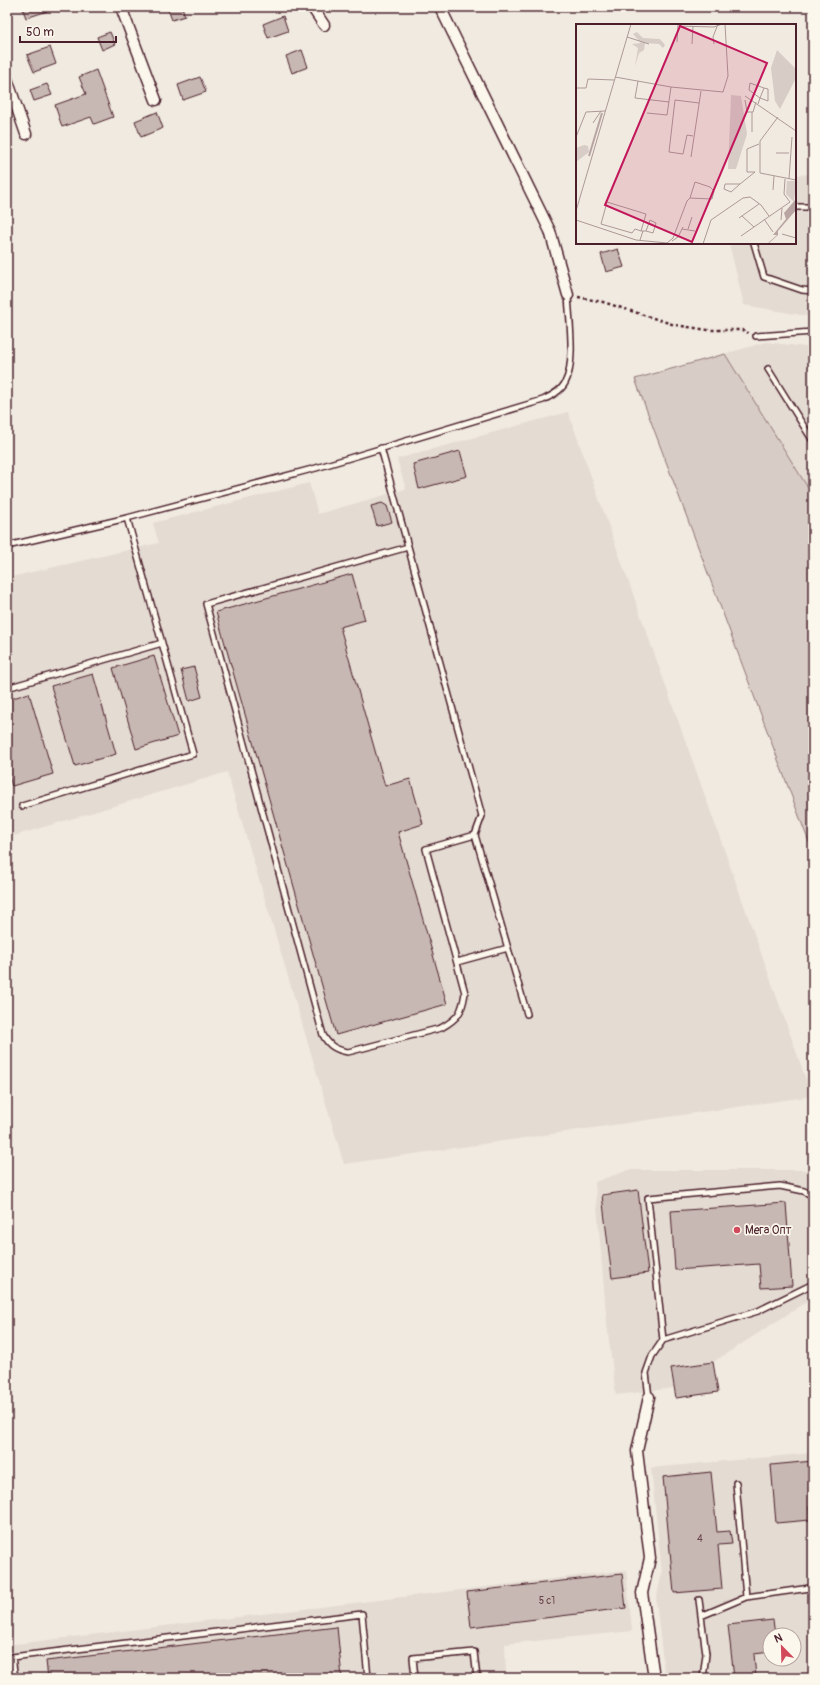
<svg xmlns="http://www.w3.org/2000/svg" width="820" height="1685" font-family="Pangolin,sans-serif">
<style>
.built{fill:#e4dbd2;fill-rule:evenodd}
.green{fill:#d8ccc6;stroke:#917678}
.building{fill:#c8b8b3;stroke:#4a1f2b}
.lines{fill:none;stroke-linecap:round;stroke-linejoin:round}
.lane-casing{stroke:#4a1f2b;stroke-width:8}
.street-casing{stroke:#4a1f2b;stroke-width:13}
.path{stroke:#4a1f2b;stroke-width:2.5;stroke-dasharray:3 3;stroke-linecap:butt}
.lane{stroke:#fbf7ec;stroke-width:5}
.street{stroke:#fbf7ec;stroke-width:10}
.poi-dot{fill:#d1495b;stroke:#fbf7ec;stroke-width:1.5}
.labels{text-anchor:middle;stroke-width:3.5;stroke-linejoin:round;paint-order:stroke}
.number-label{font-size:10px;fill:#6a454d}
.poi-label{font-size:12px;fill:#4a1f2b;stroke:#fbf7ec;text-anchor:start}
.inset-river{fill:none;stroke:#b8a4a2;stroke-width:2}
.inset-road{fill:none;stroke:#ae9998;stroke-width:1}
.view{fill:#c2185b;fill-opacity:0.15;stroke:#c2185b;stroke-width:2}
.inset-edge{fill:none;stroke:#4a1f2b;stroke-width:2}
</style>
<rect width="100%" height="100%" fill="#f0eae0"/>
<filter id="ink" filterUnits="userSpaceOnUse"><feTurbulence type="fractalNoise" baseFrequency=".025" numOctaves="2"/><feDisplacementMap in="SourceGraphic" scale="8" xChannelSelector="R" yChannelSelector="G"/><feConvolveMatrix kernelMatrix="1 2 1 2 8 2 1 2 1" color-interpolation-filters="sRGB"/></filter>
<g filter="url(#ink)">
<!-- built -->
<path class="built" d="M813,174V317L744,305L729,243H795V175Z
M766,342L813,348V496L725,354Z
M568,412L812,1096L344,1164L227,772L7,838V578L159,543L153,523L309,483L318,514L406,489L397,459Z
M629,1170H813V1298L713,1362L671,1368L674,1388L616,1395L607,1324L595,1182Z
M813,1453V1678H665L656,1601L662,1573L651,1468ZM770,1635H794V1659H770Z
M626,1570L632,1631L505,1644L506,1678H7V1645Z"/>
<!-- green -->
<path class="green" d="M725,354L813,496V853L635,379Z"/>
<!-- building -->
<path class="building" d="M22,7H54V9L26,18Z
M167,7H182L185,16L172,20Z
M283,16L288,31L268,38L263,24Z
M110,32L115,44L102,50L97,37Z
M50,47L56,64L34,72L27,55Z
M302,50L308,67L292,73L286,56Z
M96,70L113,117L94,124L91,117L62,127L55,105L86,94L79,77Z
M200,77L206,92L183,100L178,85Z
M47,84L52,95L34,101L30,90Z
M157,112L163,128L141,137L135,121Z
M618,249L624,267L606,272L601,254Z
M460,451L467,476L419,489L413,464Z
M382,503L387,506L392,522L377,526L371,506Z
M352,574L365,620L340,627L385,786L410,779L423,824L398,832L447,1004L336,1035L216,612Z
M154,656L178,736L136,749L113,668Z
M194,667L202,697L189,701L181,670Z
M93,674L116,754L75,766L51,686Z
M29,693L53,774L12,786L7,770V700Z
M638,1190L648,1273L612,1278L602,1195Z
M786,1203L792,1286L761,1288L759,1264L675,1270L671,1211Z
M713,1362L718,1392L676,1398L671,1368Z
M813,1461V1506L809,1507L810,1520L776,1523L771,1465Z
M711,1472L717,1532L730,1531L732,1544L718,1545L722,1589L674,1593L663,1477Z
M622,1574L626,1608L471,1627L467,1592Z
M773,1620L775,1635H770V1652L754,1654L756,1678H734L728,1625Z
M337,1627L342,1678H48L46,1661Z"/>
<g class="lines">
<!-- lane casing -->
<g class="lane-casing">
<path id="lane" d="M795,207H813
M754,243L764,277L802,290L813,291
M756,336L813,332
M768,369L813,441
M381,448L482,816L475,835L527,1014
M7,546L127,518L316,468L543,400C551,396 561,391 565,383C576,363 569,318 568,295
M408,547L206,604L323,1035C329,1046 336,1050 348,1052L441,1028C459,1018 462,1012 465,993L426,849L475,835
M7,688L162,643
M22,806L193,754L127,518
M457,962L508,948
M663,1340L648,1198L780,1186L804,1191L813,1196
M649,1397L646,1373L652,1356L663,1340L758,1311L813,1284
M736,1483L746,1597
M699,1600L706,1654L703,1678
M701,1616L746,1597L810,1588
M15,1678L12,1657L362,1614L368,1678
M415,1678L413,1658L474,1652L477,1678"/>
</g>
<!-- street casing -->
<g class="street-casing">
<path id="street" d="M121,7L156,100
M312,7L324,25
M440,7L550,231L568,295
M7,79L26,134
M649,1397L637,1451L650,1558L642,1593L654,1678"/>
</g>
<!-- path -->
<path class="path" d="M578,297L603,302L675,325L708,330H742L748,333"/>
<!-- lane -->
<use href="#lane" class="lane"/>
<!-- street -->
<use href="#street" class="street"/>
</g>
</g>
<!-- markers -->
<circle class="poi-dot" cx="737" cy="1230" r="4"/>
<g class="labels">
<!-- number labels -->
<g class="number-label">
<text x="700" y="1542">4</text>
<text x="547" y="1604">5 с1</text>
</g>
<!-- poi labels -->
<g class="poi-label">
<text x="745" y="1234">Мега Опт</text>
</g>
</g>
<!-- overview -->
<g transform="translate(576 24)">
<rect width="220" height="220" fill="#f0eae0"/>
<path d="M61,8L67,14L84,15L89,21L87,24L83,20L69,19L68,26L63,29L59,42L62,24L56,20L65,19L57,10ZM201,26L220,45V54L204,85L199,77L195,44ZM155,71L165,72L171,110L160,145H152ZM8,121L12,122L13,128L0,138V124ZM211,157H220L218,178L210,170Z" fill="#d8ccc6"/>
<path d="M220,175V186L202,207V211L192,220H191L201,211H197L210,195L208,189Z" fill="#b8a4a2"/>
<path class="inset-river" d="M13,132L26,89"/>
<path class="inset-road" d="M102,2L138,3L146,0M51,13L73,20M101,18L102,0M116,20L117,2M138,20L137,13L142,0M39,53L95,63L147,68L152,52L149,0M62,57L59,74L93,78M0,64H10L12,55L38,56M169,72L220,107M169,76L171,88H177L180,78M182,80L184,74L188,64L174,59L173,66L184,74L192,77V65L188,64M176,88V108M71,89L91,91L95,63M202,93L184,117V149L220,156M17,99L25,87M117,112L111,111L107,130L93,128L99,76L123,79M0,113L10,88L29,87M200,129H213M115,133L125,67M179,148H171V125L183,120M213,155L216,113M164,160L155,168L148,165L149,160H164L179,148M197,166L198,152M0,187L55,0M166,192L178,203M163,194L183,180M188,195L197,208M0,196L60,216L91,219M205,196L206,184M106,205L119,207M112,205L116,193M67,207H70L74,196L80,199L77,209L70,207M206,210L220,214M165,212L214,178L208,170L209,155M64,216L67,207H65L59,205L56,209L25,200L31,178L70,190L65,207M96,217L102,213L107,203M91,219L97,214L111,177L114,174L136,175L138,167L134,163L119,158L114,174M127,220L135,196L167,174L174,173L185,181L193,192"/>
<path class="view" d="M104,2L191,39L116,218L29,181Z"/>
<rect width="220" height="220" class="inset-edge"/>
</g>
<!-- margin -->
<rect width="820" height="1685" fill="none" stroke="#fbf7ec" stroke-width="24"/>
<rect x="12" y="12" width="796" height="1661" fill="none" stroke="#4a1f2b" stroke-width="1.5" filter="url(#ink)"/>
<!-- north arrow -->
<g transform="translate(782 1647) rotate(337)"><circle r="19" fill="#fbf7ec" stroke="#b4a19f"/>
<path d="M0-3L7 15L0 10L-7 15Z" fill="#d1495b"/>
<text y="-6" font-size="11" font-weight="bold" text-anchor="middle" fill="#4a1f2b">N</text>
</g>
<!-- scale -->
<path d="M20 36v6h96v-6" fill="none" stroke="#4a1f2b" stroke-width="2"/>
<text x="26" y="36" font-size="12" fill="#4a1f2b" stroke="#fbf7ec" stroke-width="3" paint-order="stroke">50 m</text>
</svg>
